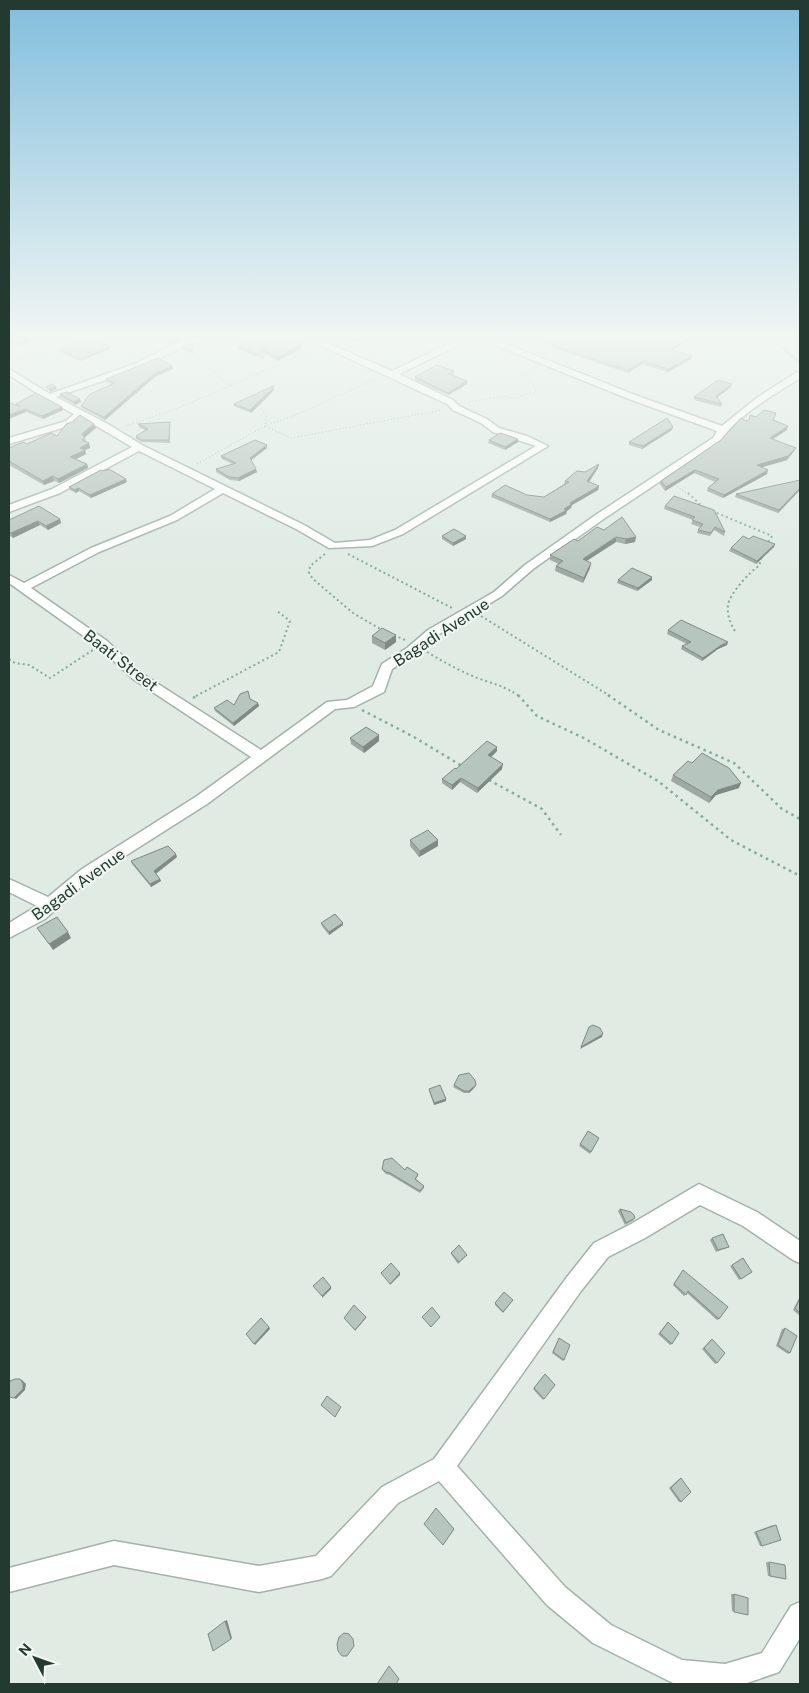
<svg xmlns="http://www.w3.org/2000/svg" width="809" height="1693" font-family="'Public Sans',sans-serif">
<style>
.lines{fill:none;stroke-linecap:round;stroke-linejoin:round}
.stream{stroke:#8acecd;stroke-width:2.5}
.minor-casing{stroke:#a3b2aa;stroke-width:3}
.path-far2{stroke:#82ad99;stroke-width:1;stroke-dasharray:1 2.5;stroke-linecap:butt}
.path-far1{stroke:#82ad99;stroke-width:2;stroke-dasharray:2 3;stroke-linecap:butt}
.path{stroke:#82ad99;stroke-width:2.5;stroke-dasharray:2.5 4;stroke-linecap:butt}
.minor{fill:#fff;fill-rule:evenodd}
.wall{fill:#9da9a3}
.shaded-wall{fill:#7f8a84}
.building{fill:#b6c5bd;stroke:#7f8a84}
.labels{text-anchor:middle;stroke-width:4;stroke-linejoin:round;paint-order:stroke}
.street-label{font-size:16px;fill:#223a30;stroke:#f1f7f3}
</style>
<rect width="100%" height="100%" fill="#e0ebe4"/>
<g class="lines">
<!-- stream -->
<path class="stream" d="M768,335L800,363"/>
<!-- minor casing -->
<g class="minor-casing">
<path id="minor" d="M203,335H216L181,348L140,368L56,397L108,424L142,445L304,525L335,543L370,540L395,530L536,446L493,432L481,423L453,410L447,404L298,335H309L392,371L466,335H484L635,395L722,426L758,397L797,372H800V378C772,396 739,414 719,442L605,518L533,569L502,596L436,636L415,654L392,669L384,692L354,707L335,709L207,804L92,877L45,919L9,938V923L37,906L9,892V879L48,897L82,869L197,796L251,757L133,679L99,647L9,583V575L24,583L91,548L170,516L215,489L139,451L60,493L9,512V505L52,489L132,447L81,417L72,425L9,444V438L66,421L74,414L46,399L9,375V369L50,394L134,364L175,344ZM475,337L629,399L717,431L713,438L597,514L525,565L494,592L428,630L407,648L382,664L373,686L347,700L327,702L261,750L141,673L107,641L31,588L99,552L177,520L223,493L296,529L329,548L372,546L403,534L548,446L527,436L499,428L487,419L459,406L453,400L399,374Z
M699,1184L757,1212L800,1241V1263L793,1260L743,1226L700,1205L645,1238L608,1257L581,1291L457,1466L565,1587L611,1625L682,1660L725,1664L762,1653L791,1606L800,1602V1638L779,1672L744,1684H675L593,1643L547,1605L439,1481L398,1503L331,1576L322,1579L259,1592L114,1565L9,1592V1568L114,1541L259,1566L316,1556L382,1487L434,1459L567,1277L594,1243L631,1224Z"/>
</g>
<!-- path-far2 -->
<path class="path-far2" d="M129,335L136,340L132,358
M526,343H538
M72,345L90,335
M192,352L225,382L250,398
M559,356L570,352
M9,362L62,349
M454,391L462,388
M469,402L503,396L517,399L522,395L535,393L536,388L525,377L534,368
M256,403L267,415L265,426L291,438L442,410
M126,426L178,408L313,350
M197,464L265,426L298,414L376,379
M674,484L689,495"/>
<!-- path-far1 -->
<path class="path-far1" d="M688,493L703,507
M712,511L772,536L767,544
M325,554L310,566L309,573L313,579L353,613L382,630
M348,554L452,608
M481,616L610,696
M735,631C730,623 727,615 728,605C729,595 750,571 759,566L762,556
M394,635L405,640
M427,652C444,662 461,672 480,679C497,685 504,686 519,696
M9,659L15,663L29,665L50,678L93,650
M196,696L279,652L290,621L277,611"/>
<!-- path -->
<path class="path" d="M518,695L537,716L582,737L658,781L731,840L800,876
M608,695L659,730L734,763L782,809L800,819
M193,698L198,695
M362,710L414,737L462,766
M489,780L542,809L561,835"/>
<!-- minor -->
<use href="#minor" class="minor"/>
</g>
<!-- wall -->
<path class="wall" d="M9,335H47L18,346L9,344Z
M146,335H189V337L170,344Z
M339,335H366L357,343Z
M525,335H680L689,338L688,341L672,350L692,356L691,359L668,372L642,364L628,373L553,348V347Z
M302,339L301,349L277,361L262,352L264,360L238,349V346Z
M191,343L194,354L182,349V347Z
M109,346L110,349L80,361L60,352L59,350Z
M172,366L173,369L156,376L105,420L82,408L81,406L112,384L107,382L106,379Z
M454,371V374L452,375L467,384L448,395L415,380V377Z
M274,387V390L251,413L234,406V404Z
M731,387L717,397L722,404L721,407L694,400V397Z
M60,394L80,399L81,402L75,405L61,397Z
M16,404L62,407L63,410L43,419L26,412L16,405Z
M750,415L756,417L773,420L787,430L773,439L794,451L787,460L762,467L767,474L723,498L707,491L708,488L715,482L694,473L665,491L660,484L661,481L721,440L746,421L749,420Z
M170,422V443L142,442L136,439V436L146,431L139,427L138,424Z
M94,424L96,428L85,437L86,442L89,443L90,448L85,450L86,454L76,459L87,464L88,468L59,483L54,481L44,485L9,465V448L57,436Z
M672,430L642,449L629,445V442Z
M518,439V442L505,450L488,443L489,440Z
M267,445V448L251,460L257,472L239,481L230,480L216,472V469L233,464L222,459L221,456Z
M598,468L589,482L599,486L598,490L572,505L571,508L567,511L566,514L550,522L491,497L492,494L527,495L544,497L564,484L565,481Z
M800,480V490L778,513L735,497L736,494Z
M127,482L91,498L79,491L76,493L70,490L69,487Z
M674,496L725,532L724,536L714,530L710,536L697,533L698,530L700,527L691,524L693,520L664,509L665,506Z
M60,519L61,523L48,530L40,525L13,538L9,535V520Z
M604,530L636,537L635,542L625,544L616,542L586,561L590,568L583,583L555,571L556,566L559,564L550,560V555L578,541Z
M442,536L466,539L453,546L442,539Z
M749,539L775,544L774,547L756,564L729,551L731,548Z
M618,580H652L637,591L617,583Z
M668,630L727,645L718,649L702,661L681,649L682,646L687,644L667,634Z
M372,636L396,642L385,650L372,643Z
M250,699L258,703L259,706L234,726L215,711L214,708L234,705Z
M379,735V741L364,753L351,744L350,738Z
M497,751L491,757L502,769L477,793L460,782L452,790L442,783V779L456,769Z
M673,775L739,788L716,795L709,803L671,781Z
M410,840L438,846L419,857L410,846Z
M177,857L156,874L160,879L161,881L151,887L132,864L131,861Z
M321,923L343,925L329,935L322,926Z
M454,1085H476L475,1087L469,1093H464L453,1087Z
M429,1089L446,1099V1101L434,1105L429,1091Z
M588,1131L599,1138L590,1154L579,1146Z
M382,1169L405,1170L418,1174V1176L416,1179L424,1186V1188L420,1193L390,1175L386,1174L383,1171Z
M620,1209L634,1220L625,1225L618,1211Z
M712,1238L729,1247L727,1248L716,1252L710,1240Z
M451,1253L466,1256L458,1264L451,1254Z
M732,1265L752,1272L739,1280L730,1266Z
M683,1270L719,1319L717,1320L687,1293L684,1296L673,1285Z
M800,1296V1316L793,1310Z
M513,1300L503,1313L495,1305V1303Z
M668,1322L672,1344L670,1345L658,1334Z
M785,1328L790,1353L788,1354L776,1346L782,1329Z
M559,1338L564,1360L563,1361L552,1353Z
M712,1339L717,1363L715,1364L702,1349Z
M545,1374L555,1385L543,1400L533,1389Z
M681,1478V1502H679L669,1488L679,1479Z
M773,1525H776L762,1546H760L754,1532Z
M766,1562L785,1565L786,1579L768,1576Z
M731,1594H734L748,1615L732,1611Z"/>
<!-- shaded-wall -->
<path class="shaded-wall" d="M39,335H47L18,346L17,343Z
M187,335H189V337L170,344L169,342Z
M301,335V349L277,361V357Z
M361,335H366L357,343L356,339Z
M689,338L688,341L669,352L670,349Z
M109,346L110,349L80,361V359Z
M692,356L691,359L668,372V369Z
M643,361L642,364L628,373V370Z
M172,366L173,369L156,376L105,420L104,417L155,373Z
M467,381V384L448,395V393Z
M732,384L731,387L715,399L716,396Z
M56,387L57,389L50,392L49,389Z
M274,387V390L251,413L250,410Z
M80,399L81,402L75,405L74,402Z
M62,407L63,410L43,419L42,416Z
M25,409L26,412L9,419V415Z
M94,424L96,428L84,438L82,434Z
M788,426L787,430L768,442L770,438Z
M673,427L672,430L642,449L643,446Z
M518,439V442L505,450V447Z
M89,443L90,448L85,450L86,454L72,461L70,457L80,448Z
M267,445V448L250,461V458Z
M796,448L794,451L787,460L756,469L757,465Z
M87,464L88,468L59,483L58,479Z
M599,464L598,468L587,485V481Z
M256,469L257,472L239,481L238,478Z
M695,470L694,473L665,491L666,487Z
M768,470L767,474L723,498L724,495Z
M53,476L54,481L44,485L43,481Z
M126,479L127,482L91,498L90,495Z
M599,486L598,490L572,505L571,508L567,511L566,514L550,522V519L564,509L570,503Z
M78,488L79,491L76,493L75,490Z
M800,488V490L778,513L779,510Z
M60,519L61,523L48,530L46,526Z
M38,521L40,525L13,538L11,533Z
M466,536V539L453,546V543Z
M616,537V542L582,564L583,559Z
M636,537L635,542L625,544L626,539Z
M775,544L774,547L756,564L757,561Z
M591,563L590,568L583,583L584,578Z
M652,577V580L637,591L638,588Z
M396,635V642L385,650V643Z
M728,642L727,645L718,649L702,661L703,658L720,646Z
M258,703L259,706L234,726L233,723Z
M379,735V741L364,753L363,747Z
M497,747V751L488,760V755Z
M503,764L502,769L477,793L478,788Z
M461,778L460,782L452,790V785Z
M741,783L739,788L716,795L709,803L711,797L718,790Z
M438,840V846L419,857L420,851Z
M176,854L177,857L155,874L154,871Z
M160,879L161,881L151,887L150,884Z
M343,923V925L329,935V932Z
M68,932L71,938L53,950L49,944Z
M603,1034L602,1037L580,1049L581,1047Z
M476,1085L475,1087L469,1093V1091Z
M446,1099V1101L434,1105V1103Z
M400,1273V1275L390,1285V1284Z
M331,1287V1289L322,1298V1296Z
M366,1317V1318L355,1331V1330Z
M269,1327L270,1329L255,1345L254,1344Z
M20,1379L22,1380L26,1384L25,1390L16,1399L14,1398Z
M227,1620L232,1638L231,1639L225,1621Z"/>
<!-- building -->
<path class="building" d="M9,335H39L17,343L9,342Z
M153,335H187L169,342Z
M260,335H301V345L277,357L261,348L264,357L238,346Z
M347,335H361L356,339Z
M532,335H680L689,338L670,349L692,356L668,369L643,361L628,370L553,346L555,345Z
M89,337L109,346L80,359L59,350Z
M191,343L193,351L182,347Z
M158,358L172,366L155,373L104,417L81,406L90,394L115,383L106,379Z
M437,365L454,371L449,374L467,381L448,393L415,377Z
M718,380L732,384L716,396L722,404L694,397Z
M52,384L56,387L49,389L46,387Z
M273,386L274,387L250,410L234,404Z
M67,392L80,399L74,402L60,394Z
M36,393L62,407L42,416L25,409L9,415V403L20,406L16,404Z
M764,410L776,413L773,420L788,426L770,438L796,448L788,456L757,465L768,470L724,495L708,488L719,479L695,470L666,487L661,481L721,440L741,418L746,421L749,420L750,415L756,417Z
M80,415L94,424L82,434L85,438L82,440L89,443L80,448L85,450L70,457L87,464L58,479L53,476L43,481L9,461V448L23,442L27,444L51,433L57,436L66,424L72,422Z
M667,418L673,427L643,446L629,442Z
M170,422L169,440H141L136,436L148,429L138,424Z
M500,433L518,439L505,447L489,440Z
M255,440L267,445L250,458L256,469L238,478L229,477L216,469L236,463L221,456Z
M599,464L587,481L599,486L570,503L572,504L564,509L567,510L550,519L492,494L505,485L527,495L544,497L569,482L565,481L577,471L585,472Z
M109,469L126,479L90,495L78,488L75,490L69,487L101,470L103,471Z
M800,480V488L779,510L736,494Z
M674,496L714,510L725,532L715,527L711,533L698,530L703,524L692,520L695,517L665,506Z
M39,506L60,519L46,526L38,521L11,533L9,532V520Z
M622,517L636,537L626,539L616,537L583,559L591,563L584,578L556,566L563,561L550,555L574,539L578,541L597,527L604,530Z
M454,529L466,536L453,543L442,536Z
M743,536L749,539L753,536L775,544L757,561L731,548Z
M632,568L652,577L638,588L618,580Z
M681,620L728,642L720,646L703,658L682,646L691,642L668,630Z
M382,628L396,635L385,643L372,636Z
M248,691L250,699L258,703L233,723L214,708L227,700L234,705L240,694Z
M366,727L379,735L363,747L350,738Z
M487,741L497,747L488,755L503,764L478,788L461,778L452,785L442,779L455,768L456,769Z
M702,753L729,768L741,783L718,790L711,797L673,775L688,761L692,763Z
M428,830L438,840L420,851L410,840Z
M168,846L176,854L154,871L160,879L150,884L131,861Z
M335,914L343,923L329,932L321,923Z
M57,917L68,932L49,944L37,928Z
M593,1025L600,1028L603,1034L581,1047L589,1027Z
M469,1073L475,1080L476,1085L469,1091H464L454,1085L459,1075Z
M440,1085L446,1099L434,1103L429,1089Z
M588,1131L599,1138L591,1152L580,1144Z
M392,1158L405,1170L407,1167L418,1174L415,1179L424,1186L420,1191L390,1173L386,1172L382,1169L384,1160Z
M620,1209L631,1212L634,1215L635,1218L626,1223Z
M723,1234L729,1247L718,1250L712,1238Z
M459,1245L467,1255L459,1262L451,1253Z
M743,1258L752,1272L741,1279L732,1265Z
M391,1263L400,1273L390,1284L381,1273Z
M683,1270L728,1307L719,1319L688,1291L686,1295L674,1284Z
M323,1277L331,1287L322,1296L313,1286Z
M504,1292L513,1300L503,1312L495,1303Z
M800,1299V1313L795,1308Z
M354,1305L366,1317L355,1330L344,1318Z
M432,1307L440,1317L431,1327L422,1317Z
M261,1318L269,1327L254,1344L246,1334Z
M668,1322L679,1333L672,1344L660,1333Z
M785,1328L797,1336L790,1353L778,1345Z
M559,1338L570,1345L564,1360L553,1352Z
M712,1339L725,1353L717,1363L704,1348Z
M545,1374L555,1385L544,1399L534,1388Z
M15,1379H20L23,1383V1389L14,1398L9,1397V1385L10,1381Z
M327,1396L341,1407L335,1417L321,1405Z
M681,1478L691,1492L681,1502L671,1488Z
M436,1508L454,1529L443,1545L424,1524Z
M776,1525L781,1540L762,1546L756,1532Z
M769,1562L785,1565L786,1579L770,1576Z
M734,1594L748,1598V1615L734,1612Z
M225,1621L231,1639L213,1651L208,1634Z
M344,1633L349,1634L353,1639L354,1646L347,1656H342L338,1651L337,1644L339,1637Z
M389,1666L399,1679L396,1684H377Z"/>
<!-- sky -->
<linearGradient id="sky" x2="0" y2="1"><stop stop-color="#82bedd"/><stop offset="0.59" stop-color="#f1f6f3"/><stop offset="1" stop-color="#f1f6f3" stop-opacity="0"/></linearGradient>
<rect width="809" height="572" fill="url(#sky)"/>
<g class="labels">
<!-- street labels -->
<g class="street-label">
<text transform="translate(441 632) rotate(-33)" y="6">Bagadi Avenue</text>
<text transform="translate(121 660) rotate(38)" y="6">Baati Street</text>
<text transform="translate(78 884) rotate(-36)" y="6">Bagadi Avenue</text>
</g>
</g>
<!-- border -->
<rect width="809" height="1693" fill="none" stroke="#223a30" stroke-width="20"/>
<!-- north arrow -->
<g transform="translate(35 1658) rotate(311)" stroke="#f1f7f3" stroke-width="4" paint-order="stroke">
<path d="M0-4L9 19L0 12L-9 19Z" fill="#223a30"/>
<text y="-8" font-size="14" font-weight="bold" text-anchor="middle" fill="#223a30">N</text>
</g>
</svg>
